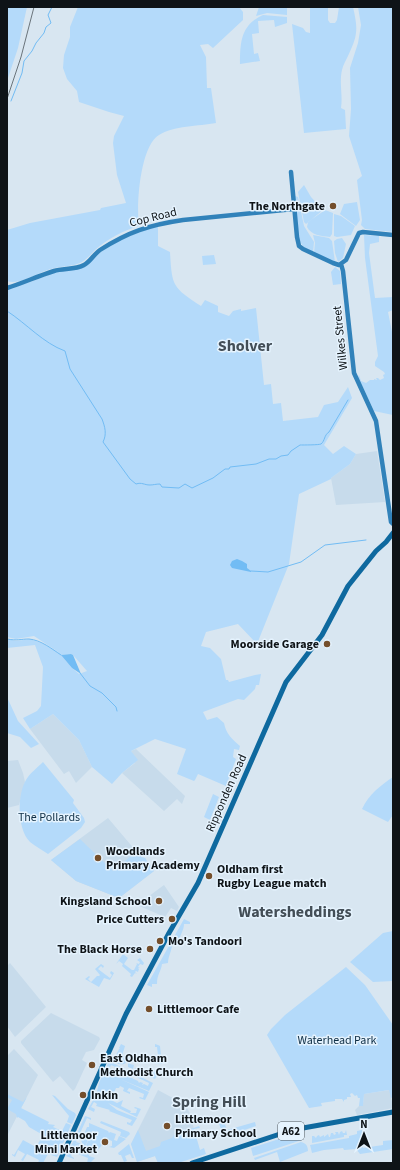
<svg xmlns="http://www.w3.org/2000/svg" width="400" height="1170" font-family="'Source Sans 3',sans-serif">
<style>
.built{fill:#c7dbeb}
.green{fill:#b4dafa;fill-rule:evenodd}
.water{fill:#72bcf4}
.lines{fill:none;stroke-linecap:round;stroke-linejoin:round}
.stream{stroke:#72bcf4;stroke-width:1}
.secondary{stroke:#3182ba;stroke-width:4.5}
.primary{stroke:#0e699f;stroke-width:5}
.tram{stroke:#6a747b;stroke-width:1}
.poi-dot{fill:#744e2b;stroke:#e5f3fe;stroke-width:1.5}
.labels{text-anchor:middle;stroke-width:3;stroke-linejoin:round;paint-order:stroke}
.shield{fill:#e5f3fe;stroke:#4e565c;stroke-width:1}
.shield-label{font-size:11px;font-weight:bold;fill:#0e1317}
.poi-label{font-size:12px;font-weight:bold;fill:#0e1317;stroke:#e5f3fe;text-anchor:start}
.street-label{font-size:12px;fill:#0e1317;stroke:#e5f3fe}
.park-label{font-size:12px;fill:#0e2e45;stroke:#e5f3fe}
.district-label{font-size:16px;font-weight:bold;fill:#434e57;stroke:#e5f3fe}
</style>
<rect width="100%" height="100%" fill="#d8e6f1"/>
<!-- built -->
<path class="built" d="M377,451L385,502L336,505L331,478L350,464L356,454Z
M53,714L79,740L92,767L76,783L69,771L64,774L30,729Z
M136,749L185,796L182,804L177,799L164,811L122,773L135,763L131,751Z
M18,760L23,773L25,782L19,805L7,808V761Z
M108,818L141,857L145,858L154,871L119,898L76,881L51,860Z
M164,885L179,907L177,911L171,908L165,917L137,905Z
M10,963L46,1007L15,1037L7,1026V966Z
M51,1013L99,1037L100,1039L94,1050L86,1052L82,1060L87,1063L75,1089L73,1091L60,1076L53,1082L21,1043V1041Z
M14,1049L38,1075L7,1136V1056Z
M158,1090L182,1103L187,1108L195,1123L193,1125L194,1129L192,1147L178,1163H158L155,1156L137,1162L131,1144Z
M390,1090L393,1108L357,1115L355,1110L359,1106L363,1105L364,1094Z"/>
<!-- green -->
<path class="green" d="M7,7H27L18,48L7,81Z
M78,7H239L243,12V20L213,48L208,44L200,45L206,57L207,88H211L216,123C199,126 173,126 159,135C140,146 136,206 139,226C124,230 107,239 95,250C91,254 87,259 82,262C73,267 61,266 51,269C39,272 19,286 7,281V230L30,223L100,210L101,208L126,203L117,175L113,143L114,136L124,116L109,112L79,102L77,91L67,79L63,68L64,55L70,37V27Z
M259,7H287V15L267,13L256,16Z
M310,7H328V20L330,23H335L337,20L339,7H353C358,29 358,35 348,56C346,60 343,65 342,70C339,83 343,95 341,108L345,110L346,129L304,133L292,24L303,28L306,32L310,33Z
M358,7H393V232L365,229L361,225L362,220L357,180L362,176L349,136L351,109L350,68L358,43L361,25Z
M263,15L287,17V23L275,27L274,20L258,21L259,33L252,34L254,54L258,53L260,61L240,64C240,42 241,25 263,15Z
M304,185L311,197L323,210L306,224L304,222L298,192Z
M295,196L298,197L304,226L314,242L313,252L304,248L299,240Z
M357,202L360,220L356,226L340,214L344,204Z
M325,210L333,213L332,234L330,237C321,236 311,235 307,227L308,222Z
M334,214L341,216L355,226L351,235L337,237L334,236Z
M158,225V246L170,252C172,286 172,287 201,306L205,300L218,306V312L229,316L233,311L241,309V311L256,308L264,385L271,384L273,404L281,403L283,421L318,417L324,405L338,402L348,387L352,398L324,445L333,454L344,446L356,454L350,464L331,478V479L299,494L289,564L257,644L238,624L206,632L201,646L210,648L221,659L226,680H228L229,682L255,675L261,674L259,685H256L255,689L244,700L238,699L203,712L207,720L217,717L224,723C226,734 232,739 240,746L239,750L234,749L233,757L236,759L226,786L198,774L195,780L194,781L177,774L186,749L155,739L131,751L138,760L122,773L112,784L92,767L79,740L53,714L30,729L23,718L37,711L41,706L43,667L35,645L7,648V639L16,641L30,639L44,644L61,654L34,636L16,639L7,637V289L33,281L56,272L86,266L95,256L119,240ZM71,654L73,655L87,671L79,674L72,668L61,655Z
M313,235L329,238L332,241L335,262L314,253L315,243Z
M364,235L379,236V242L370,244L369,253L375,298L393,297V310L388,312L393,337V415L374,411L358,377L359,375L361,381L366,383L370,380H374V379L377,380L376,378H378L380,380L384,378L383,375L385,374L384,372L375,366V362L378,356L365,258Z
M342,238L346,244L343,258L338,262L335,253L334,241L337,239Z
M214,255L216,264L203,265L202,256Z
M335,267L340,271L341,284L333,285L331,272Z
M7,697L18,721L39,744L31,748L20,737L7,733Z
M43,762L74,800L73,803L84,818L85,822L81,828L48,854C42,850 35,846 30,842C17,829 17,795 26,780C30,773 37,768 43,762Z
M393,777V815L388,822L362,809C369,794 380,786 393,777Z
M213,794L219,797L210,820L204,817Z
M80,839C91,850 102,860 113,871L137,851L141,857L145,858L154,871L119,898L76,881L51,860Z
M184,919L190,922V924H184C184,931 179,936 178,944H172C172,951 168,956 168,963L162,964C161,972 157,974 157,984H152V987L147,985Z
M393,931V981L373,982L350,962L383,933Z
M123,954L128,958L124,964L132,970H134L137,964L136,963L139,964L140,962L137,960L140,958L144,963L143,965L140,964L138,967L140,968H138L139,969L138,972L136,971L135,972L137,974L135,973L132,977L130,976L131,974L122,966L123,964L119,961L116,964Z
M101,964L104,966L103,968L101,966L98,969L110,978L112,975L110,973L111,971L114,973L110,980L104,978L99,987L85,979L89,976L90,977L88,979L91,982L97,976H99L100,975L95,969Z
M346,967L365,985L393,1025V1097L391,1098L389,1090L364,1094L363,1106H359L360,1098H358L357,1095L355,1096L352,1093L350,1094L351,1097H347V1099L344,1100V1102L342,1099H335V1101L321,1103L322,1106L309,1108L267,1035L271,1029L285,1015Z
M121,1044L125,1046L122,1056L151,1055V1058H154V1055H158L157,1047H155V1044L158,1045L160,1046L162,1064L131,1060L130,1064L134,1065L133,1069L128,1067V1062H127C122,1067 115,1063 110,1060L111,1056L115,1057L119,1049H120L119,1048Z
M109,1061L153,1083L149,1091L120,1079L149,1092L145,1100L139,1098L140,1097L143,1098L144,1094L129,1088L127,1091L130,1092V1094L123,1091L124,1088L120,1086L119,1088H116L111,1100L117,1103L123,1100L121,1106L131,1111L130,1113H136L137,1109L134,1108L135,1107L141,1109L137,1117L108,1103L117,1110L137,1118L132,1126L127,1124V1122L130,1123L132,1120L109,1111L110,1110L96,1106L97,1104L94,1102L91,1107L95,1109L94,1112L88,1109L96,1095L99,1083ZM111,1065L149,1083L148,1086L144,1084L142,1085L143,1083L140,1082L139,1083L138,1081L113,1069L112,1071L109,1070Z
M135,1068L159,1072L155,1079L134,1070Z
M7,1094L23,1102L27,1097L21,1108L49,1122L48,1124L55,1125L53,1127L62,1131L66,1123L71,1125L57,1157L48,1154L43,1163H38L39,1160L27,1154L23,1161L21,1160L25,1154L18,1150L15,1157L12,1155V1154L14,1155L23,1140L36,1147L43,1135L29,1127L25,1121L18,1117L17,1118L16,1114L7,1109L12,1100L7,1097Z
M52,1095L55,1096L68,1109L75,1113L76,1115L72,1124L67,1122L69,1116Z
M85,1116L91,1118V1120L87,1118L76,1142L82,1144V1142L81,1141L87,1127H89V1123L108,1131L109,1133L110,1132L116,1134L114,1140L117,1141L119,1136L126,1139L114,1148L109,1147L112,1146V1141L104,1138L102,1142L103,1143C102,1147 98,1148 97,1152L90,1151L89,1156L95,1158L90,1163H87L88,1158L73,1152L71,1156L74,1158V1159L66,1156L69,1151H71L69,1150L73,1142L85,1148L92,1132L95,1131H92L85,1147L73,1142Z
M223,1119L227,1130L255,1122L256,1126L224,1137L218,1121Z
M101,1121L129,1132L130,1134L126,1138L120,1136L121,1132L100,1123Z
M199,1126L200,1128L194,1129L200,1150L204,1148L206,1154L178,1163H158L155,1156L137,1162L131,1144L138,1130L146,1151L160,1146L161,1142L172,1138L174,1135Z
M346,1130L347,1135H344V1137L312,1143V1136H314L316,1138L317,1136L319,1135L320,1137L324,1135V1137L328,1134L329,1137H330L331,1133H333L334,1135L336,1134L335,1132H338L339,1135L340,1132L342,1131L343,1133H345Z
M362,1130L363,1139H361L363,1148L383,1145V1141L393,1140V1149L360,1154L356,1149L344,1150L343,1148L324,1150L312,1153L310,1145L349,1138V1136L357,1134V1131Z
M298,1133L301,1134L303,1139L302,1140L253,1156L251,1148Z
M301,1142C306,1143 308,1146 308,1151L280,1162L277,1152L255,1160L254,1158Z
M129,1144L134,1158H132L130,1154L125,1156L127,1161L124,1162L121,1155H119L118,1153Z"/>
<!-- water -->
<path class="water" d="M237,559L242,561L247,564V568L251,571V572L232,568L230,565L232,561Z
M71,654L73,655L81,674L72,668L61,655Z"/>
<g class="lines">
<!-- stream -->
<path class="stream" d="M11,101L22,73L24,61L32,51L36,43L44,33L46,27L51,23L48,15L52,7
M7,311C27,324 43,343 65,351L70,369L102,419C105,427 107,434 103,442L130,479L136,484C142,482 144,485 150,485C153,485 156,484 160,484L162,487L179,488L185,484L192,488L213,478L225,469H229L230,467L256,464L269,459H276L281,456L288,455L291,451L300,445C303,445 319,445 321,444C325,441 324,435 329,432L348,400
M251,571L268,572L301,562L325,545L366,540
M7,639C17,641 21,639 29,639C41,640 52,649 61,655
M80,673L90,686L102,693L116,707L117,711"/>
<!-- secondary -->
<path class="secondary" d="M291,172L297,237L299,246L303,249L333,263L339,265L346,260L359,233L363,232L393,235
M341,264L343,271L354,373L376,421L391,522L393,524
M7,288C23,283 38,276 54,271C63,268 75,270 84,265C90,262 94,254 100,250C128,232 149,225 183,220L294,209"/>
<!-- primary -->
<path class="primary" d="M59,1163L126,1014L169,933L198,883L286,682L322,635L348,586L376,551L386,542L393,533
M192,1163L286,1132L303,1128L393,1112"/>
<!-- tram -->
<path class="tram" d="M7,99L21,57L34,7"/>
</g>
<!-- markers -->
<g class="poi-dot">
<circle cx="333" cy="206" r="4"/>
<circle cx="327" cy="644" r="4"/>
<circle cx="98" cy="858" r="4"/>
<circle cx="209" cy="876" r="4"/>
<circle cx="159" cy="901" r="4"/>
<circle cx="172" cy="919" r="4"/>
<circle cx="160" cy="941" r="4"/>
<circle cx="150" cy="949" r="4"/>
<circle cx="149" cy="1009" r="4"/>
<circle cx="92" cy="1065" r="4"/>
<circle cx="83" cy="1095" r="4"/>
<circle cx="167" cy="1126" r="4"/>
<circle cx="105" cy="1142" r="4"/>
</g>
<g class="labels">
<!-- shield labels -->
<rect class="shield" x="278" y="1122" width="26" height="18" rx="3"/>
<g class="shield-label">
<text x="291" y="1135">A62</text>
</g>
<!-- poi labels -->
<g class="poi-label">
<text x="325" y="210" text-anchor="end">The Northgate</text>
<text x="319" y="648" text-anchor="end">Moorside Garage</text>
<text x="106" y="855">Woodlands<tspan x="106" dy="14">Primary Academy</tspan></text>
<text x="217" y="873">Oldham first<tspan x="217" dy="14">Rugby League match</tspan></text>
<text x="151" y="905" text-anchor="end">Kingsland School</text>
<text x="164" y="923" text-anchor="end">Price Cutters</text>
<text x="168" y="945">Mo's Tandoori</text>
<text x="142" y="953" text-anchor="end">The Black Horse</text>
<text x="157" y="1013">Littlemoor Cafe</text>
<text x="100" y="1062">East Oldham<tspan x="100" dy="14">Methodist Church</tspan></text>
<text x="91" y="1099">Inkin</text>
<text x="175" y="1123">Littlemoor<tspan x="175" dy="14">Primary School</tspan></text>
<text x="97" y="1139" text-anchor="end">Littlemoor<tspan x="97" dy="14">Mini Market</tspan></text>
</g>
<!-- street labels -->
<g class="street-label">
<text transform="translate(153 217) rotate(-14)" y="4">Cop Road</text>
<text transform="translate(340 338) rotate(-96)" y="4">Wilkes Street</text>
<text transform="translate(226 793) rotate(-66)" y="4">Ripponden Road</text>
</g>
<!-- park labels -->
<g class="park-label">
<text x="49" y="821">The Pollards</text>
<text x="337" y="1044">Waterhead Park</text>
</g>
<!-- district labels -->
<g class="district-label">
<text x="245" y="351">Sholver</text>
<text x="295" y="917">Watersheddings</text>
<text x="209" y="1107">Spring Hill</text>
</g>
</g>
<!-- border -->
<rect width="400" height="1170" fill="none" stroke="#0e1317" stroke-width="16"/>
<!-- north arrow -->
<g transform="translate(364 1134)" stroke="#e5f3fe" stroke-width="3" paint-order="stroke">
<path d="M0-3L7 15L0 10L-7 15Z" fill="#0e1317"/>
<text y="-6" font-size="11" font-weight="bold" text-anchor="middle" fill="#0e1317">N</text>
</g>
</svg>
